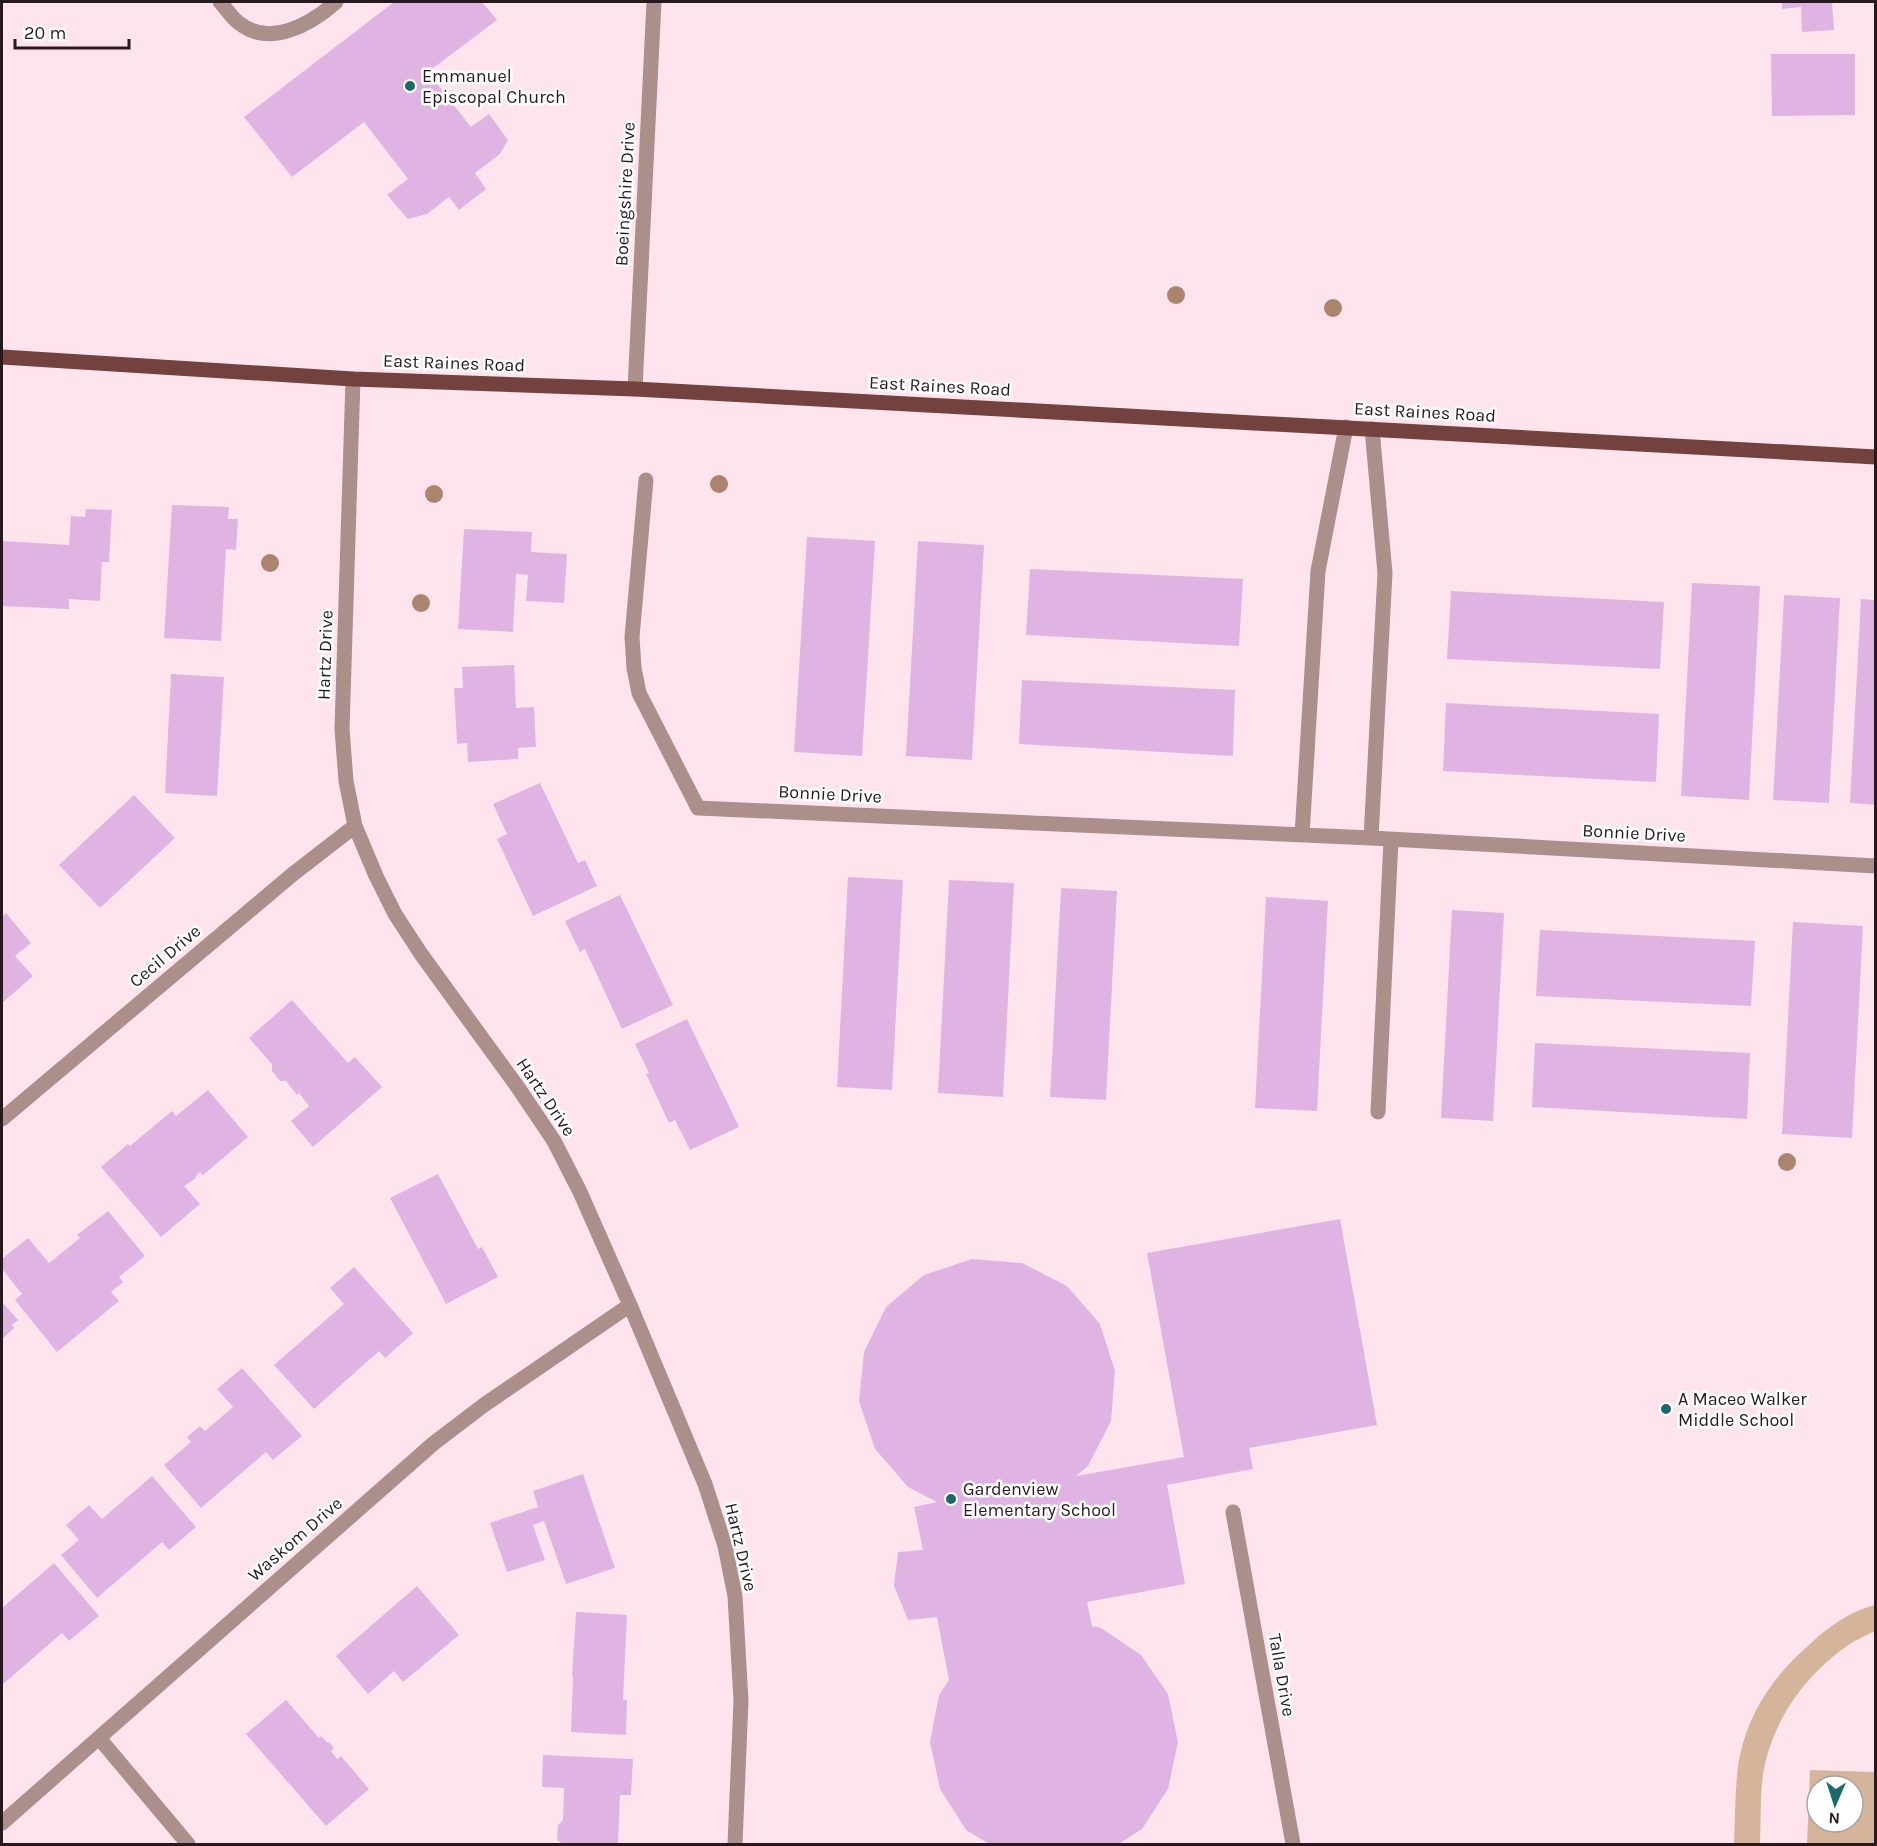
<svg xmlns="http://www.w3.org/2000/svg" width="1877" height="1846" font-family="Karla,sans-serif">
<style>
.green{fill:#d5b49c;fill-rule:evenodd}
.building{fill:#dfb4e3}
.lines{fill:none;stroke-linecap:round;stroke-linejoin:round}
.minor{stroke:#ac8f8b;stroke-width:15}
.major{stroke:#73423e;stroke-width:15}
.tree{fill:#ab846e}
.poi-dot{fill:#1c696d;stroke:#fff;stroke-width:2}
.labels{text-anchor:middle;stroke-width:5;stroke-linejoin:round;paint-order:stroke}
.poi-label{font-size:18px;fill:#261a1f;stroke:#fff;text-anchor:start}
.street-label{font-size:18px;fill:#261a1f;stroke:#fff}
</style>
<rect width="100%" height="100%" fill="#ffe4ed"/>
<!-- green -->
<path class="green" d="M1875,1605V1631C1866,1636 1855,1640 1847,1646C1804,1676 1771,1723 1763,1775C1760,1798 1761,1822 1760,1844H1734C1735,1821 1735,1798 1737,1775C1742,1723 1770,1678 1809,1645C1828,1627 1850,1611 1875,1605Z
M1810,1770L1875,1772V1844H1807ZM1817,1786H1853V1822H1817Z"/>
<!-- building -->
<path class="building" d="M394,2H482L497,20L428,72L471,127L489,114L508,140L500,154L475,173L486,189L459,210L449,197L427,214L408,219L387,195L408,179L364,122L292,177L244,117Z
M1782,2H1832L1834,30L1802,32L1801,7L1782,9Z
M1771,54H1855V115L1772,116Z
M172,505L229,507L228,519H238L236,550L226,549L221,641L164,638Z
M86,509L112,510L109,562H102L100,601L69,599V609L2,606V541L69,545L71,516L85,517Z
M464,529L532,532L531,552L567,554L564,603L526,601L528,575L516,574L513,632L458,629Z
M807,537L875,541L862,756L794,752Z
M918,541L984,545L972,760L906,756Z
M1030,569L1243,579L1239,646L1026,635Z
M1692,583L1760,586L1749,800L1681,796Z
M1451,591L1664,602L1660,669L1447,659Z
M1784,595L1840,598L1829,803L1773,800Z
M1861,599L1876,600V805L1850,803Z
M514,665L516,708L534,707L536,747L518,748V759L468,762L467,743L457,744L454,688H463L462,667Z
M171,674L224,677L217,796L165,793Z
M1022,680L1235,690L1233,756L1019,744Z
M1446,703L1659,714L1656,782L1443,771Z
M540,783L578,863L585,860L597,886L533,916L497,839L507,834L493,804Z
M134,795L175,838L100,908L59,865Z
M848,877L903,880L892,1090L837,1087Z
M949,880L1014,883L1003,1097L938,1093Z
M1061,888L1117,891L1106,1100L1050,1097Z
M620,895L673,1005L622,1029L585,949L580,952L565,921Z
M1266,897L1328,901L1317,1111L1255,1108Z
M1452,910L1504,913L1493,1121L1441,1118Z
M6,913L31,943L15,956L33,976L2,1003V917Z
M1793,922L1863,926L1852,1138L1782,1134Z
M1540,930L1755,941L1751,1006L1536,996Z
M292,1000L348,1063L355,1057L382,1087L313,1147L291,1121L309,1106L299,1093L297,1095L286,1081H280L272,1071V1064L249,1038Z
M687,1019L739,1127L690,1150L675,1120L669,1123L646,1074L649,1073L635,1044Z
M1535,1043L1750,1053L1747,1119L1532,1107Z
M208,1090L248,1137L203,1175L200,1172L195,1177L196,1178L184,1186L200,1204L161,1237L101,1167L128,1144L130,1146L172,1111L176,1116Z
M438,1174L478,1249L482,1247L498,1277L446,1304L390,1198Z
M108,1211L145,1256L119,1277L123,1282L111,1292L119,1301L57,1352L15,1300L22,1294L2,1269V1259L28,1238L49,1263L80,1238L77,1235Z
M1340,1219L1377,1425L1249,1448L1253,1469L1167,1485L1185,1584L1087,1602L1092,1626L1101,1628L1141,1655L1168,1694L1178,1742L1168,1789L1142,1829L1119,1844H989L966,1830L940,1789L930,1742L939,1695L949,1680L937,1617L908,1620L894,1586L898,1552L923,1550L914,1507L937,1502L908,1487L875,1449L859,1401L864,1352L886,1307L924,1275L972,1259L1022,1263L1067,1286L1100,1324L1115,1371L1111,1421L1088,1466L1076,1476L1184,1457L1147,1253Z
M354,1267L413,1333L385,1358L379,1351L314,1409L274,1365L344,1304L330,1288Z
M2,1302L18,1320L12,1325L14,1328L2,1339Z
M242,1368L302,1436L273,1460L266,1452L201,1508L164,1465L191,1442L187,1437L200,1426L205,1431L233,1407L217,1389Z
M583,1474L615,1568L566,1584L544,1521L533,1525L545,1560L507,1572L490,1523L538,1507L533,1491Z
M152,1476L196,1527L169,1550L162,1542L97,1598L61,1555L79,1540L66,1525L89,1505L102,1519Z
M54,1563L99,1616L69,1641L62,1633L2,1685V1608Z
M417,1586L459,1635L403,1682L394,1671L368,1694L336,1656Z
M576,1612L627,1615L623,1700H627L626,1735L571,1732L573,1677L572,1676Z
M286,1700L319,1738L321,1736L328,1743L329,1742L334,1748L331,1751L337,1759L341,1756L369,1789L326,1826L246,1734Z
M543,1755L633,1759L631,1795H620L618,1844H562L557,1839L558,1825L563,1820L564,1788L542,1787Z"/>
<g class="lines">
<!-- minor -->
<path class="minor" d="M220,2C226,8 232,18 239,23C270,48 311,24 336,2
M353,379L342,729L346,781L355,826L376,876L395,914L421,954L519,1089L554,1141L580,1192L630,1305L705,1484L725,1546L735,1596L741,1701L735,1844
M635,389L654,2
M646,480L632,637L634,668L639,693L698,808L1371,838L1876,866
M1302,835L1318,571L1346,427
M1371,838L1385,573L1372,429
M1378,1112L1391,840
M2,1119L293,874L355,826
M1233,1512L1293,1844
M99,1738L188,1844
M2,1823L434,1443L484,1405L630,1305"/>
<!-- major -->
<path class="major" d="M2,357L353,379L635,389L1876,457"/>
</g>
<!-- trees -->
<g class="tree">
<circle cx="1176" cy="295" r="9"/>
<circle cx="1333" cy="308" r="9"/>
<circle cx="719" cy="484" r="9"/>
<circle cx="434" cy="494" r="9"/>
<circle cx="270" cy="563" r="9"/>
<circle cx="421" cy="603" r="9"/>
<circle cx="1787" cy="1162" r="9"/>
</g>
<!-- markers -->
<g class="poi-dot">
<circle cx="410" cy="86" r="6"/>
<circle cx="1666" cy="1409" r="6"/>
<circle cx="951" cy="1499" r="6"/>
</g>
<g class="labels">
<!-- poi labels -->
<g class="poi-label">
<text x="422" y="82">Emmanuel<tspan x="422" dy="21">Episcopal Church</tspan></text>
<text x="1678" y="1405">A Maceo Walker<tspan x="1678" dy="21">Middle School</tspan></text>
<text x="963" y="1495">Gardenview<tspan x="963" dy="21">Elementary School</tspan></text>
</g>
<!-- street labels -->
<g class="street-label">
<text transform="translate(625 194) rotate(-87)" y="6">Boeingshire Drive</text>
<text transform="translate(454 363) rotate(2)" y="6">East Raines Road</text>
<text transform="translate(940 386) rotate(3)" y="6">East Raines Road</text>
<text transform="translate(1425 412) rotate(3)" y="6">East Raines Road</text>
<text transform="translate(325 655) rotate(-88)" y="6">Hartz Drive</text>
<text transform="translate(830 794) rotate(3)" y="6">Bonnie Drive</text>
<text transform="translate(1634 833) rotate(3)" y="6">Bonnie Drive</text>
<text transform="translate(165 956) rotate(-40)" y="6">Cecil Drive</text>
<text transform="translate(546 1097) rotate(56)" y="6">Hartz Drive</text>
<text transform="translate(295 1539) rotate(-41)" y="6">Waskom Drive</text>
<text transform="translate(741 1547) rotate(77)" y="6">Hartz Drive</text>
<text transform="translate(1282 1675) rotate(80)" y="6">Talla Drive</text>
</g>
</g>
<!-- border -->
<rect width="1877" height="1846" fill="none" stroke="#261a1f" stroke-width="6"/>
<!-- north arrow -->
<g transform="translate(1835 1804) rotate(183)"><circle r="28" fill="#ffffff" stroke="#a8a3a5" stroke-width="1.5"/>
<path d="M0-4.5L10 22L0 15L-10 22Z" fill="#1c696d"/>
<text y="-9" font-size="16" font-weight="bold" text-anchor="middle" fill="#261a1f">N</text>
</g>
<!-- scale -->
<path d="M15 39v9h114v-9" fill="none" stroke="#261a1f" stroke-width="3"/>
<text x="24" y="39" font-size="18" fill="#261a1f" stroke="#ffffff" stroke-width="4.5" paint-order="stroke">20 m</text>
</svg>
